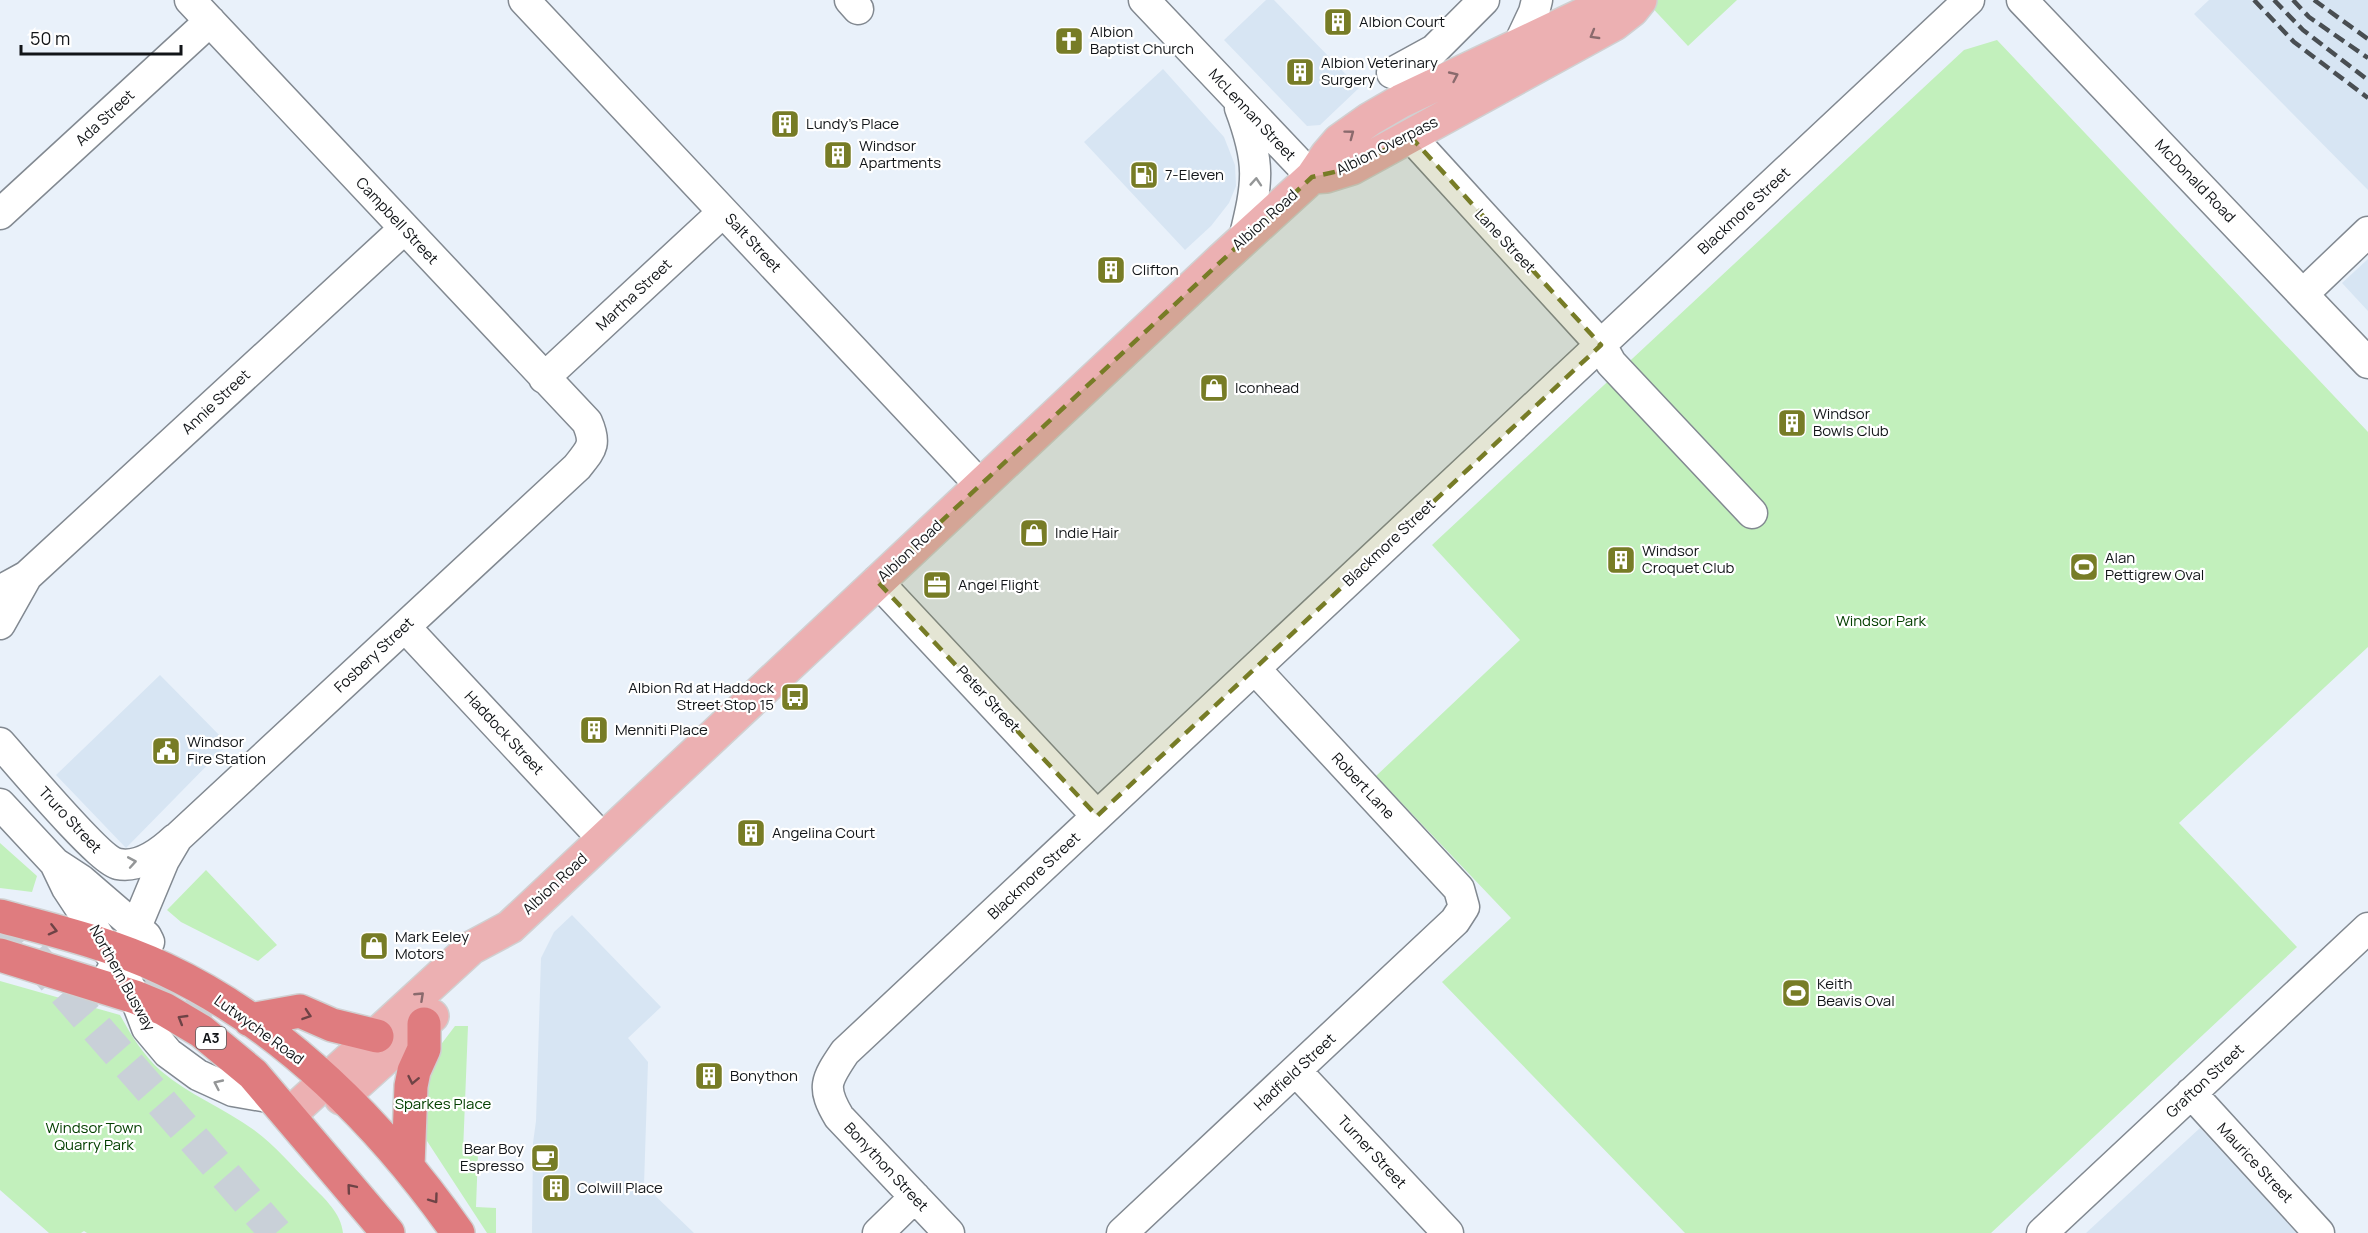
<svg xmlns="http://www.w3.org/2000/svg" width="2368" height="1233" font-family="Manrope,sans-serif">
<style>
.built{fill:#d7e5f3}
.green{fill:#c2f0bc}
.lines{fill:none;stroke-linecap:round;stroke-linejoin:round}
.highway-tunnel{stroke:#c9d0d8;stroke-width:33;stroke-dasharray:33 16;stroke-linecap:butt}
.minor-casing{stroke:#828991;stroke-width:33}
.major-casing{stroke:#d0d0d1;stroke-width:36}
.highway-casing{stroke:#d0d0d1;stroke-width:36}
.minor{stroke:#fff;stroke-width:30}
.major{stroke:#ecb0b2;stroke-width:33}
.highway{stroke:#df7c7f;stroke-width:33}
.rail{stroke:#494e52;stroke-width:4.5;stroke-dasharray:12 6;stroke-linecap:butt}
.oneway{stroke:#8a6a6d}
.oneway2{stroke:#949697}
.oneway3{stroke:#6e4346}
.marked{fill:#777c26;fill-opacity:0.2;stroke:#777c26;stroke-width:4.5;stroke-dasharray:12 8;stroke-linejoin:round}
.labels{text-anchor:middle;stroke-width:4.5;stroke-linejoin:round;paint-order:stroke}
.shield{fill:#fff;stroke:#595b5d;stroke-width:1.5}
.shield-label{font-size:14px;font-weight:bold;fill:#121518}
.poi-label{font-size:15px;fill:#121518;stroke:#fff;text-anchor:start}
.street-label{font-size:15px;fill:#121518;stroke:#fff}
.park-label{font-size:15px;fill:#044001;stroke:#fff}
</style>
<rect width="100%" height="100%" fill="#e9f1fa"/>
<!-- built -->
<path class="built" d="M1266,0H1274L1359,88L1320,125L1307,126L1224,40Z
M2209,0H2368V190L2194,14Z
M1163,69L1224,137L1235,165L1236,186L1229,203L1211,226L1185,250L1084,142Z
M2368,259V311L2342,283Z
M160,675L228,744L126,848L56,775Z
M572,915L661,1007L628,1038L648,1062L644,1185L694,1233H532L533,1143L536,1121L541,958L554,932Z
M2200,1128L2297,1233H2086Z"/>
<!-- green -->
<path class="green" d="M1645,0H1737L1688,46Z
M1997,40L2368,432V647L2179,823L2297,947L1991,1233H1685L1442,982L1511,918L1376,776L1520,640L1432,545L1964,50Z
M0,843L37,876L32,892L0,888Z
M206,870L277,945L258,961L181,922L167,910Z
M0,981L120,1015C131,1035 143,1055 161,1071C189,1095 224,1108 254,1130C276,1146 292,1166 311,1185C325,1199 341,1213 343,1233H87L84,1231L81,1233H49L0,1190Z
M455,1026H468L463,1152L478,1153L476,1207L496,1208V1233H487L427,1141L421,1122L420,1110L433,1055Z"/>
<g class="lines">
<!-- highway-tunnel -->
<path class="highway-tunnel" d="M84,894L200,1027
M0,918L276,1233"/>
<!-- minor casing -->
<g class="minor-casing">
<path id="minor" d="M524,0L981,486
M850,0L858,9
M1144,0L1312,177
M2022,0L2368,363
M1518,46L1534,12L1537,0
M1392,73L1434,50L1484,0
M1240,108C1261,164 1258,182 1244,239
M1410,136L1601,345L1611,363L1752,513
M0,214L210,21
M2303,294L2368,232
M544,378L723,212
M877,581L1097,816
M0,591L27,576L404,229
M0,624L27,576
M405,627L603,839
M0,743C18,763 99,860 118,864C139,868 160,853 175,839
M0,804L55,863L81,880L146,936L149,942
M55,863L67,888L117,964L135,997L147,1028L168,1053L198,1075L233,1091L274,1098
M103,987L136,927L164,860L177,838L577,467C591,449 597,445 587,422L190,0
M1296,1071L1448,1233
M2191,1093L2319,1233
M878,1233L915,1197
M949,1233L839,1117C821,1087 826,1080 845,1052L1969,0
M1122,1233L1455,921L1464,907L1459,889L1255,669
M2042,1233L2368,928"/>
</g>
<!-- major casing -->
<g class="major-casing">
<path id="major" d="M1312,177L1326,176L1352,168L1614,24L1632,10L1640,0
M341,1098L432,1016
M289,1115L471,948L510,927L1221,260L1312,177L1327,155L1339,141L1370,119L1401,101L1614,0"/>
</g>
<!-- highway casing -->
<g class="highway-casing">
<path id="highway" d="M0,916C56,931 111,944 164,969C284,1025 383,1126 458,1233
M0,955L135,997L164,1009L201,1031L253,1074L388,1233
M250,1020L300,1011L332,1025L377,1036
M408,1166L411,1086L414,1071L424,1049V1024"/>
</g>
<!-- minor -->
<use href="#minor" class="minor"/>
<!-- major -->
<use href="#major" class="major"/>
<!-- highway -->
<use href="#highway" class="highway"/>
<!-- rail -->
<path class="rail" d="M2254,0L2294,42L2368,98
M2274,0L2303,30L2368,80
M2293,0L2309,17L2368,58
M2314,0L2368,39"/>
</g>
<!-- one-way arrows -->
<defs><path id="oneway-chevron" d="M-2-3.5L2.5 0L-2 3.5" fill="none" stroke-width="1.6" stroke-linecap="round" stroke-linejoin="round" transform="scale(1.5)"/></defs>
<g class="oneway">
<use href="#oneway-chevron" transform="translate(1594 35) rotate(150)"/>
<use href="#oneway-chevron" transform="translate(1454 76) rotate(-25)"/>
<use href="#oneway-chevron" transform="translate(1350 134) rotate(-37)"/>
<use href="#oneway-chevron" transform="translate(420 996) rotate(-43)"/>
</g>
<g class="oneway2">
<use href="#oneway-chevron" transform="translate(1256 182) rotate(-86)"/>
<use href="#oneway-chevron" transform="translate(132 862) rotate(-10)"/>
<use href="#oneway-chevron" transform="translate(218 1084) rotate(-155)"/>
</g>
<g class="oneway3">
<use href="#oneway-chevron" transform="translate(53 930) rotate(14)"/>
<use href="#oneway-chevron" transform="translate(307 1015) rotate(19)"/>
<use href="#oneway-chevron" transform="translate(182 1019) rotate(-149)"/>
<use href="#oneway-chevron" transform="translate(413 1080) rotate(102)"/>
<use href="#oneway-chevron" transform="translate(351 1188) rotate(-130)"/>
<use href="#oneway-chevron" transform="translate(434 1199) rotate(54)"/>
</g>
<!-- marked area -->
<path class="marked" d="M1410,136L1601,345L1097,816L877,581L1312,177L1352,168Z"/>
<!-- icons -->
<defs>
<g id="building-square" transform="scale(1.5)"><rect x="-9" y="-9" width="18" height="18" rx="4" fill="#777c26" stroke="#fff"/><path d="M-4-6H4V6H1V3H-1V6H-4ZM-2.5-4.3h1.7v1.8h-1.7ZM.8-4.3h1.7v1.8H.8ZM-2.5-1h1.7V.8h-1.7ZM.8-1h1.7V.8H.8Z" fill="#fff"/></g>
<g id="church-square" transform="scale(1.5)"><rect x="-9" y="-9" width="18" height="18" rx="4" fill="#777c26" stroke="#fff"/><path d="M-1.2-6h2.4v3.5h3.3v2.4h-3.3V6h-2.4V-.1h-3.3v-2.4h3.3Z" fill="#fff"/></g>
<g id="fuel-square" transform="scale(1.5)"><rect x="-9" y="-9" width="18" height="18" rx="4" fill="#777c26" stroke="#fff"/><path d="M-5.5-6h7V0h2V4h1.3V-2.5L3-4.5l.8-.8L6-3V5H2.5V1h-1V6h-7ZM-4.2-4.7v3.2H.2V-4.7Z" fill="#fff"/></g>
<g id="shop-square" transform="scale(1.5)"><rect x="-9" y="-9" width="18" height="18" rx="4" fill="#777c26" stroke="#fff"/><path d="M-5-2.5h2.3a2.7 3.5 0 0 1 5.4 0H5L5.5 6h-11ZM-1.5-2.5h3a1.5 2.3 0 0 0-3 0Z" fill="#fff"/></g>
<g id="stadium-square" transform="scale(1.5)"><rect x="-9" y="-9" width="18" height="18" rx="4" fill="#777c26" stroke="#fff"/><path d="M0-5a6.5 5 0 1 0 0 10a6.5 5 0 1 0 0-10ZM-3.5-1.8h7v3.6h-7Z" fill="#fff"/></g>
<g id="office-square" transform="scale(1.5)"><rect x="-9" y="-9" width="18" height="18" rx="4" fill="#777c26" stroke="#fff"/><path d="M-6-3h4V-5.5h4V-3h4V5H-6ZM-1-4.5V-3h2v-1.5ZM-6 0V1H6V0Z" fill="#fff"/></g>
<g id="bus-square" transform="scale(1.5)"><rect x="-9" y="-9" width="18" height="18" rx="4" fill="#777c26" stroke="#fff"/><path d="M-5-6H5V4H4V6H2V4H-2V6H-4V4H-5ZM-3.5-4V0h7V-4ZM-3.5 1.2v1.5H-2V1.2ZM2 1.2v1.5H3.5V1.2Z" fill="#fff"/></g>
<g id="civic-square" transform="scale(1.5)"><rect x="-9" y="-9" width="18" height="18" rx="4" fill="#777c26" stroke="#fff"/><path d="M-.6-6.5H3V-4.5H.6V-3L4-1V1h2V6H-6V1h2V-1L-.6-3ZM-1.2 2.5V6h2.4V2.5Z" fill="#fff"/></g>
<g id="cafe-square" transform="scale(1.5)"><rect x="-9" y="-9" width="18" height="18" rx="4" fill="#777c26" stroke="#fff"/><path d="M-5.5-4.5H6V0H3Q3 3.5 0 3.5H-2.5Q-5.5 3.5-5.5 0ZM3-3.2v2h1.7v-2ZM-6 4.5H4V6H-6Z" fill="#fff"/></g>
</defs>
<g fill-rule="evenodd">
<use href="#building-square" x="1338" y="22"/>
<use href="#church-square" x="1069" y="41"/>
<use href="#building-square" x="1300" y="72"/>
<use href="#building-square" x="785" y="124"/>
<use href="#building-square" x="838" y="155"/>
<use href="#fuel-square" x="1144" y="175"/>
<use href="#building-square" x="1111" y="270"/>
<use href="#shop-square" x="1214" y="388"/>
<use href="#building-square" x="1792" y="423"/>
<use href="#shop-square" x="1034" y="533"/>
<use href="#building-square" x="1621" y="560"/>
<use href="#stadium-square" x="2084" y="567"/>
<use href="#office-square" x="937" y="585"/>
<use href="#bus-square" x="795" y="697"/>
<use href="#building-square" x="594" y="730"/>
<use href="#civic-square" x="166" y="751"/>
<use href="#building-square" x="751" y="833"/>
<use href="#shop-square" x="374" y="946"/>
<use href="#stadium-square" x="1796" y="993"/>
<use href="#building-square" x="709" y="1076"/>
<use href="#cafe-square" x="545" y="1158"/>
<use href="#building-square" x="556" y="1188"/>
</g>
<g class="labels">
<!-- shield labels -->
<rect class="shield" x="196" y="1027" width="30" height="22" rx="4.5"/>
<g class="shield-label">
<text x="211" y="1043">A3</text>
</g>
<!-- poi labels -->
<g class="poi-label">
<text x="1359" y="27">Albion Court</text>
<text x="1090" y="37">Albion<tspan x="1090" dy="17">Baptist Church</tspan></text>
<text x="1321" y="68">Albion Veterinary<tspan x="1321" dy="17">Surgery</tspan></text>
<text x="806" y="129">Lundy's Place</text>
<text x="859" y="151">Windsor<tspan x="859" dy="17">Apartments</tspan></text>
<text x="1165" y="180">7-Eleven</text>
<text x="1132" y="275">Clifton</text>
<text x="1235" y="393">Iconhead</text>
<text x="1813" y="419">Windsor<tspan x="1813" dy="17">Bowls Club</tspan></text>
<text x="1055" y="538">Indie Hair</text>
<text x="1642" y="556">Windsor<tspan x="1642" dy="17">Croquet Club</tspan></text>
<text x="2105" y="563">Alan<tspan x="2105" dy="17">Pettigrew Oval</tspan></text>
<text x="958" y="590">Angel Flight</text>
<text x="774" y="693" text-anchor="end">Albion Rd at Haddock<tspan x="774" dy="17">Street Stop 15</tspan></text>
<text x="615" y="735">Menniti Place</text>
<text x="187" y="747">Windsor<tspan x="187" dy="17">Fire Station</tspan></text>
<text x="772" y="838">Angelina Court</text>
<text x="395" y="942">Mark Eeley<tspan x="395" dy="17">Motors</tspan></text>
<text x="1817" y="989">Keith<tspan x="1817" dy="17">Beavis Oval</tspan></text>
<text x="730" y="1081">Bonython</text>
<text x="524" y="1154" text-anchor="end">Bear Boy<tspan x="524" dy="17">Espresso</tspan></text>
<text x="577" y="1193">Colwill Place</text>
</g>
<!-- street labels -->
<g class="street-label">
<text transform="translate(1252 115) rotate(47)" y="5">McLennan Street</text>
<text transform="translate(105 118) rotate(-43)" y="5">Ada Street</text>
<text transform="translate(1387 146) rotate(-27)" y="5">Albion Overpass</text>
<text transform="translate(2195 181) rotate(46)" y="5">McDonald Road</text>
<text transform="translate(1744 211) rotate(-43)" y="5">Blackmore Street</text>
<text transform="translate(1265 220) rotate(-42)" y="5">Albion Road</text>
<text transform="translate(397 221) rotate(47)" y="5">Campbell Street</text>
<text transform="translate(1505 241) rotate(47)" y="5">Lane Street</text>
<text transform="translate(753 243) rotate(47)" y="5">Salt Street</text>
<text transform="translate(634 295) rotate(-43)" y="5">Martha Street</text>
<text transform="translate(216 402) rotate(-43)" y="5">Annie Street</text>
<text transform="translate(1389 543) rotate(-43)" y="5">Blackmore Street</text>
<text transform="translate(910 551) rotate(-43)" y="5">Albion Road</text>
<text transform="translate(374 655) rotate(-43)" y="5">Fosbery Street</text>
<text transform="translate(988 699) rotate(47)" y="5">Peter Street</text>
<text transform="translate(504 733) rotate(47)" y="5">Haddock Street</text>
<text transform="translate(1363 786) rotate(47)" y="5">Robert Lane</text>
<text transform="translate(70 820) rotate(47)" y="5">Truro Street</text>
<text transform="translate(1034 876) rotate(-43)" y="5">Blackmore Street</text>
<text transform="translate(555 884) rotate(-43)" y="5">Albion Road</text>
<text transform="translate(122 978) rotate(61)" y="5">Northern Busway</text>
<text transform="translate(259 1030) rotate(36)" y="5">Lutwyche Road</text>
<text transform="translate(1295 1072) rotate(-43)" y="5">Hadfield Street</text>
<text transform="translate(2205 1081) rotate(-43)" y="5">Grafton Street</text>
<text transform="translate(1372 1152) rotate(47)" y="5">Turner Street</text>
<text transform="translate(2255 1163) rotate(47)" y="5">Maurice Street</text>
<text transform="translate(886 1167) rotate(47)" y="5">Bonython Street</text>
</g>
<!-- park labels -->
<g class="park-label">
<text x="1881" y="626">Windsor Park</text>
<text x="443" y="1109">Sparkes Place</text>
<text x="94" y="1133">Windsor Town<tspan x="94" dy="17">Quarry Park</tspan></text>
</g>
</g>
<!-- scale -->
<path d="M21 45v9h160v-9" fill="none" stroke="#121518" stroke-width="3"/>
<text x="30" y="45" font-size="18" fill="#121518" stroke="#ffffff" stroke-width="4.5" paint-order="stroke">50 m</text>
</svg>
